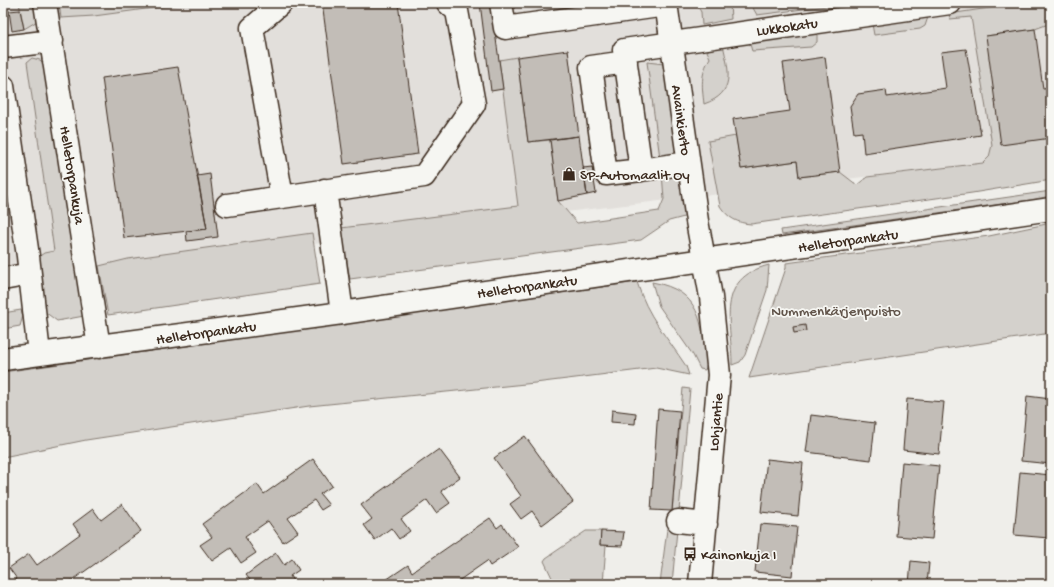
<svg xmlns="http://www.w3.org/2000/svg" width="1054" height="587" font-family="'Gochi Hand',sans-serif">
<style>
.built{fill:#e2dfdb}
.green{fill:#d4d1cc;stroke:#887e75}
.building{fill:#c2bdb7;stroke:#3b2a1e}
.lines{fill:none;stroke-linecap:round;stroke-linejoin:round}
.minor-casing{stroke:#3b2a1e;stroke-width:25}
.minor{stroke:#f6f6f2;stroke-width:22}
.labels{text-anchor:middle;stroke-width:3.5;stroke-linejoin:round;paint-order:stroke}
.street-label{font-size:15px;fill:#3b2a1e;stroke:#f6f6f2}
.poi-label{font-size:15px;fill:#3b2a1e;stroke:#f6f6f2;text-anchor:start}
.park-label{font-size:15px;fill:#61544a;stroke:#f6f6f2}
</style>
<rect width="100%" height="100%" fill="#efeeea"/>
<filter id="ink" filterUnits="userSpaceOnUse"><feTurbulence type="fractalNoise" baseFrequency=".025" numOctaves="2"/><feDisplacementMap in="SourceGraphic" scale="8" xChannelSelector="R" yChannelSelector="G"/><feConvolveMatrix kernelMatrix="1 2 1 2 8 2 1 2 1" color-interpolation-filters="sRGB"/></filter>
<g filter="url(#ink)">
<!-- built -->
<path class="built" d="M3,3H1051V155L387,233L3,291Z"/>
<!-- green -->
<path class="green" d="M19,3H36L39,20L24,29Z
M59,3H190L94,16L61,18Z
M696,3H730L731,19L702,25L701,12Z
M754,3H850L757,15L753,8Z
M1023,3H1051V23L1035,29L986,36L1051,138V180L972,193L751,224C737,223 728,218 720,206L708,141L736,136L741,169L797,161L799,177L840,172L857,185L867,177L983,163L989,157L992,145L971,17L950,19L949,14Z
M928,17L925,26L920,29L874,35L872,24Z
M817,31V42L811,47L752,51L749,41Z
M716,45H723C729,71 736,93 704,104C702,87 700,74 710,58L707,51Z
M517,57L528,142L550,140L558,201L577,223L659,211L664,199L662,173L681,171L684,217L669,221L641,240L350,279L341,228L518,206L499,60Z
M32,58L40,60L46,65L84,316L57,321L45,312L37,258L44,253L54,251L27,62Z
M647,62L664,64L677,156L660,158Z
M1051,191V196L1030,200L782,235L781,230Z
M1051,223V333L749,378L786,268V263L989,236Z
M312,233L320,284L108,315L99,266L128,259Z
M769,265L767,290L745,355L740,362L732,365C732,324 714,279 769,265Z
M637,282C647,316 667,337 686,366L689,375L656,368L535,383L309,406L86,440L3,457V372Z
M652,282C702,291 701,322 707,364L705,370L700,369L693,355L659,306Z
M21,310L23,316L20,326L3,329V313Z
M683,388L690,389L679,511H672Z
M667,529L677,530L672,584H660Z
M586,531H601L600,545H606L603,584H555L544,561L546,558Z"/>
<!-- building -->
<path class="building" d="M322,3H398L418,154L344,164Z
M480,3H491L503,89L491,91Z
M20,10L24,29L12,31L9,11Z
M1035,29L1043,89L1051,88V138L1001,145L986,36Z
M966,49L981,135L864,153L862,132L854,133L850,106L858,94L886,90L887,97L946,88L941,52Z
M568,50L579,136L528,142L517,57Z
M825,57L840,172L799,177L797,161L741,169L733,119L790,111L783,63Z
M178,67L207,229L124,238L102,78Z
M579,136L587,195L558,201L550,140Z
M592,167L596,193L587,195L583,168Z
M210,174L218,237L187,241L186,231L207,229L197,176Z
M805,325L806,331L794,333L793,327Z
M1027,396L1051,399V464L1021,461Z
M907,399L944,402L939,454L903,450Z
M658,409L680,411L672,511L651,510Z
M612,410L636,413L635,424L611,422Z
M811,415L875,423L871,460L806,452Z
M525,436L573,502L542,525L532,511L521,519L510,504L521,496L494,458Z
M439,449L460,477L441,491L450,503L436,513L427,500L401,519L410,531L399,539L391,528L375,540L364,525L372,519L361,505Z
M313,459L332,486L320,494L329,505L321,510L314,500L288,518L298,532L283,542L268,521L245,537L256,553L241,563L231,548L212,561L200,545L212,537L202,524L257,484L264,494Z
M767,459L803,463L798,516L761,512Z
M902,462L939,466L932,539L896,536Z
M1020,472L1051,475L1049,538L1014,535Z
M122,504L141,531L67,584H9L17,579L9,568L29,554L37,565L80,534L73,524L93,509L101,520Z
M490,518L497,528L502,524L518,547L490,566L487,561L454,584H380L408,565L412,572Z
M760,524L797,527L792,576L755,572Z
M601,531L624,532L622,546L600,545Z
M276,553L284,565L292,559L299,570L290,576L295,584H253L246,575Z
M911,561L929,563L927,584H909Z"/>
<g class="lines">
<!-- minor casing -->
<g class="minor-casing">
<path id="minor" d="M45,3L99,347
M281,3L252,28L282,197L424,176L474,104L457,11L448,3
M501,3L505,28L666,5
M666,3L697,221L711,297L719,375L700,584
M3,47L52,41
M626,62L591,67L606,174L641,170
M3,86L28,256L39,354
M688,163L641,170L624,50L950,3
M325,190L342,313
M227,205L282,197
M3,279L30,274
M3,359L342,313L1051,209
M678,521L706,524"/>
</g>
<!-- minor -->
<use href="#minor" class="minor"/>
</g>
</g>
<!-- icons -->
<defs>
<g id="shop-bare" transform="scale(1.08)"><path d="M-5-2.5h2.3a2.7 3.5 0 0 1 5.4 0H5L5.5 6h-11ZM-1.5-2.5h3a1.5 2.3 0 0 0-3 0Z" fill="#3b2a1e" stroke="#f6f6f2" stroke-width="2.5" paint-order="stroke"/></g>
<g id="bus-bare" transform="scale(1.08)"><path d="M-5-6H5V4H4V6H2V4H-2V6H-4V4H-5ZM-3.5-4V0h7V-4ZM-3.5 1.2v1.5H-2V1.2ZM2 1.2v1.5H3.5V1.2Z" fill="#3b2a1e" stroke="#f6f6f2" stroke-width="2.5" paint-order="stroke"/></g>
</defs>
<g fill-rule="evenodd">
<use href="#shop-bare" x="569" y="174"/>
<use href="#bus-bare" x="690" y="554"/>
</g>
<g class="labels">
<!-- street labels -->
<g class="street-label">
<text transform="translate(787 26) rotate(-8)" y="5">Lukkokatu</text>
<text transform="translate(682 120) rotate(82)" y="5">Avainkierto</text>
<text transform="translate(73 175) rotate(81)" y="5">Helletorpankuja</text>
<text transform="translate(848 240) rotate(-8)" y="5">Helletorpankatu</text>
<text transform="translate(527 286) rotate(-8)" y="5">Helletorpankatu</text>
<text transform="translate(206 332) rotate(-8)" y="5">Helletorpankatu</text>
<text transform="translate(715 422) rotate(-85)" y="5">Lohjantie</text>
</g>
<!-- poi labels -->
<g class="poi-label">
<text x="580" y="179">SP-Automaalit Oy</text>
<text x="701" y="559">Kainonkuja I</text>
</g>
<!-- park labels -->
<g class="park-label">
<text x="836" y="315">Nummenkärjenpuisto</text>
</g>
</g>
<!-- margin -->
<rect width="1054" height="587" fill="none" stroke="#f6f6f2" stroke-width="16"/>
<rect x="8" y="8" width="1038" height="571" fill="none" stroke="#3b2a1e" stroke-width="1.5" filter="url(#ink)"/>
</svg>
